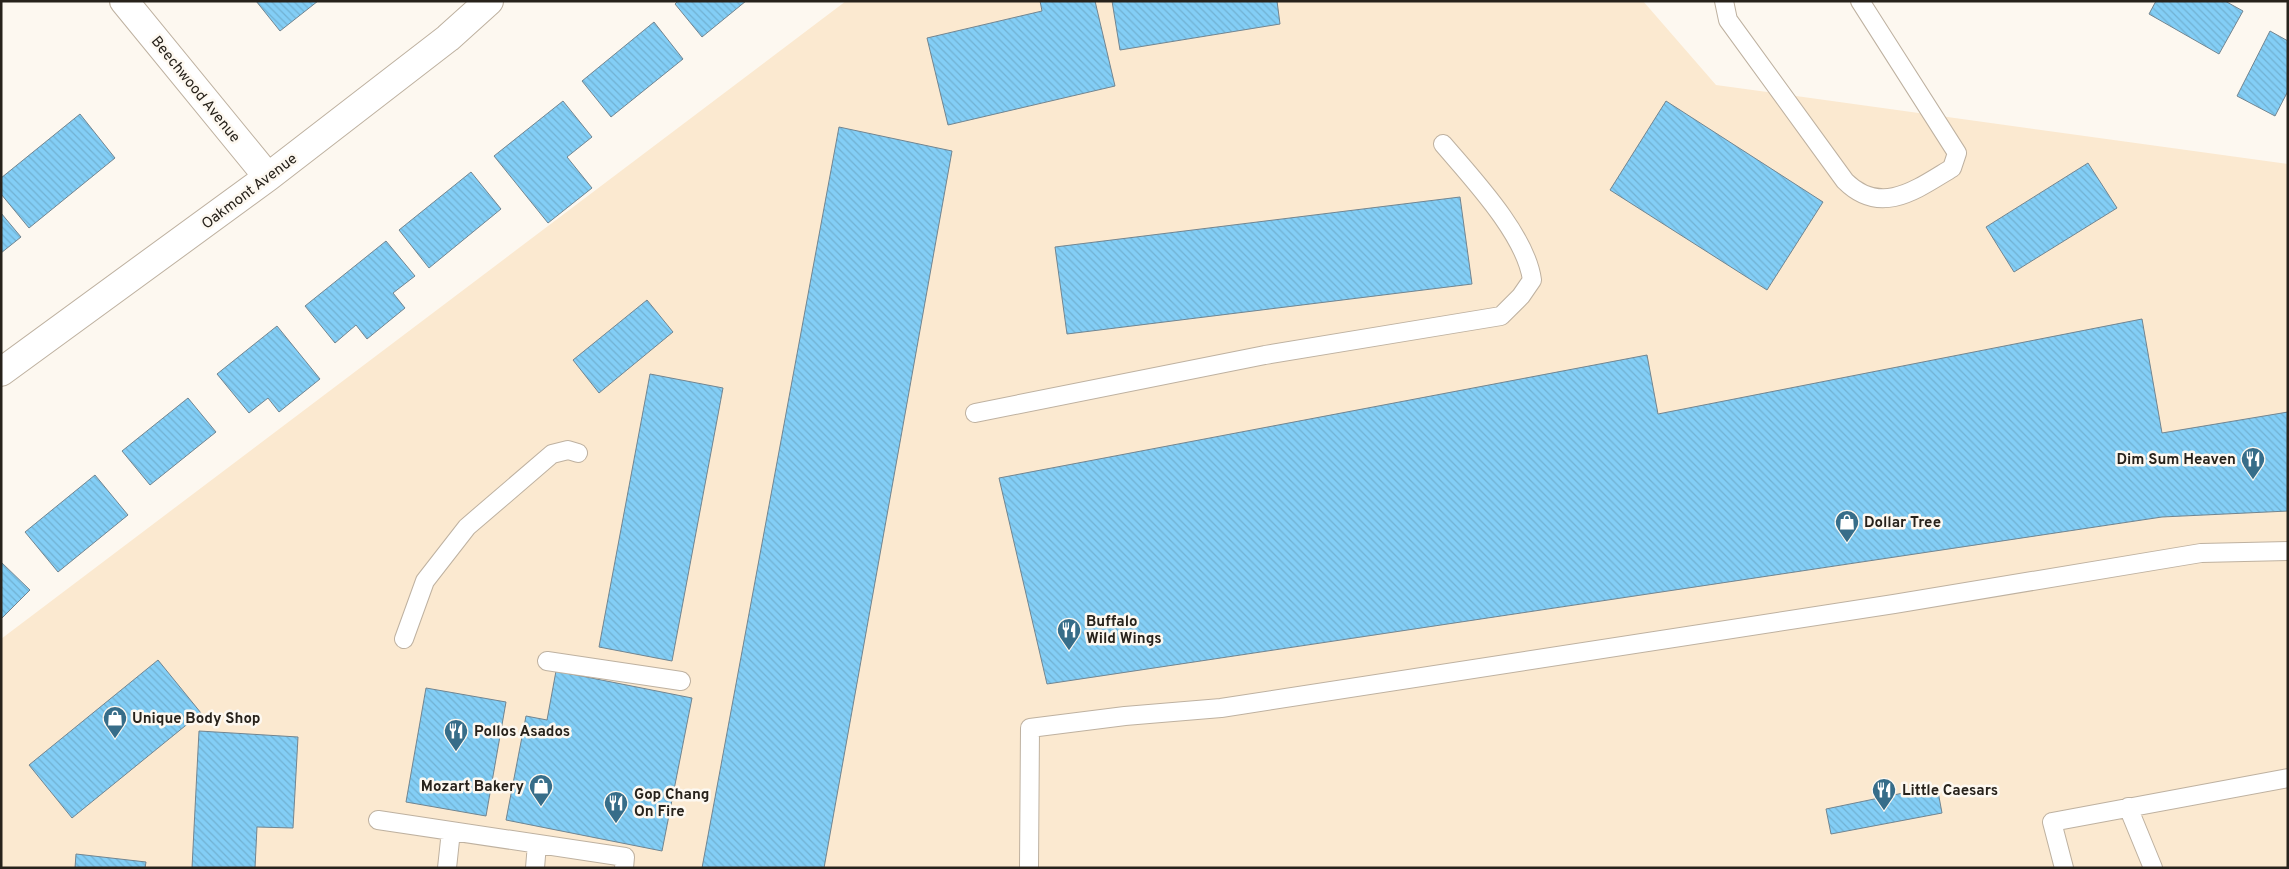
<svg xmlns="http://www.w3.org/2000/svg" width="2289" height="869" font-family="Overpass,sans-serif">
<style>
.built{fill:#fbe9d0}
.building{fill:url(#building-back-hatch);stroke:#728590}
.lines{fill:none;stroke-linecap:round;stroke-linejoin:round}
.lane-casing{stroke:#beb1a0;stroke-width:20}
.street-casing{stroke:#beb1a0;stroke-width:30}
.lane{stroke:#fff;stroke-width:18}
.street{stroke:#fff;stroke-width:28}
.labels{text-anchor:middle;stroke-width:5;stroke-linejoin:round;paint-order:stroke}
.street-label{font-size:15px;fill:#27221b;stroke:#fdf8f0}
.poi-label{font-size:15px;font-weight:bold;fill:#27221b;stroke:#fdf8f0;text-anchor:start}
</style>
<defs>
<pattern id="building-back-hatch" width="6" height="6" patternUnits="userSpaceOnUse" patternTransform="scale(1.25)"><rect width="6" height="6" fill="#83cef6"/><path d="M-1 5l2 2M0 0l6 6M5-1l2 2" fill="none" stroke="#71b1d2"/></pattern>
</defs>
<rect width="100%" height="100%" fill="#fdf8f0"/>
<!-- built -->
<path class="built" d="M846,1H1643L1716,85L2288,164V868H1V639Z"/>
<!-- building -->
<path class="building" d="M256,1H318L280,31Z
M678,1H746L702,37L675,4Z
M1040,1H1095L1115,86L948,125L927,38L1042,11Z
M1112,1H1277L1280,24L1120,50Z
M2156,1H2225L2243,11L2219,54L2149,14Z
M654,22L683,59L611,117L582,81Z
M2270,31L2288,41V91L2275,116L2237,96Z
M563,101L592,137L567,157L592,188L548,223L494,156Z
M1666,101L1823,202L1767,290L1610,190Z
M80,114L115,158L29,228L1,194V178Z
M839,127L952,151L824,868H702Z
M2088,163L2117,208L2014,272L1986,227Z
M471,172L501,209L429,268L399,230Z
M1460,197L1472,284L1067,334L1055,247Z
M1,213L21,237L1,253Z
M386,241L415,276L393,293L405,308L367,339L356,325L335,343L305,306Z
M647,300L673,332L599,393L573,360Z
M2142,319L2162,433L2288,412V511L2162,517L1047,684L999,478L1647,355L1658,414Z
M277,326L320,379L279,412L268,398L249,413L217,374Z
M650,374L723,388L672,661L599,647Z
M188,398L216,432L150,485L122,451Z
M95,475L128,515L58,572L25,532Z
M1,562L30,590L1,619Z
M158,660L201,713L72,818L29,765Z
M556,671L692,698L662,851L506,820L526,716L547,720Z
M426,688L506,702L486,816L406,802Z
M199,731L298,737L293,828L257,827L255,868H192Z
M1937,786L1942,813L1831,834L1826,809Z
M76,854L146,862L145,868H75Z"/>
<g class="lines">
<!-- lane casing -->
<g class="lane-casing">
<path id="lane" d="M1724,1L1728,20L1845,181C1881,217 1917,189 1952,168L1957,153L1860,1
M975,413L1265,355L1501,316L1521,296L1532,280C1526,235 1472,178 1443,144
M404,639L425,581L467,527L552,454L568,450L578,453
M547,661L681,681
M2128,807L2153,868
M378,820L625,857L624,868
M447,868L451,831
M535,868L537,844
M1029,868L1030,728L1125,716L1221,708L1894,604L2201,553L2288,551
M2064,868L2052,822L2288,778"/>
</g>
<!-- street casing -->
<g class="street-casing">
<path id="street" d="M124,1L268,177
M1,372L268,177L448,38L489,1"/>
</g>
<!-- lane -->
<use href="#lane" class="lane"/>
<!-- street -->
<use href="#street" class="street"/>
</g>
<!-- icons -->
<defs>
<g id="restaurant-pin" transform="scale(1.25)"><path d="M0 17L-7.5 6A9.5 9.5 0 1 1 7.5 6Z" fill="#376d89" stroke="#fdf8f0"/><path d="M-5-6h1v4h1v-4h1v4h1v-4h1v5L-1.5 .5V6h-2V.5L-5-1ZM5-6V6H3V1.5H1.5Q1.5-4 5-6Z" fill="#fff"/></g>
<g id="shop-pin" transform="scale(1.25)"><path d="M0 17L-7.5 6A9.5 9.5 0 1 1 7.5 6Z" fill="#376d89" stroke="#fdf8f0"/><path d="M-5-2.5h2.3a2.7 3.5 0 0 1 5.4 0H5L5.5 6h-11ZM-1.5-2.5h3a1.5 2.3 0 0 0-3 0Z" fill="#fff"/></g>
</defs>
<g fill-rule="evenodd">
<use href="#restaurant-pin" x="2253" y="459"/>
<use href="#shop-pin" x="1847" y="522"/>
<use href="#restaurant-pin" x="1069" y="630"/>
<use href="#shop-pin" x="115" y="718"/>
<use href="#restaurant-pin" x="456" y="731"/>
<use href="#shop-pin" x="541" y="786"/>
<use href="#restaurant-pin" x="1884" y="790"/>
<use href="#restaurant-pin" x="616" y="803"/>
</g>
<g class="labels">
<!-- street labels -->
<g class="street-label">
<text transform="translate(196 89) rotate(51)" y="5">Beechwood Avenue</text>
<text transform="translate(249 191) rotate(-37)" y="5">Oakmont Avenue</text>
</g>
<!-- poi labels -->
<g class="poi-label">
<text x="2236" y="464" text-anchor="end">Dim Sum Heaven</text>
<text x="1864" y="527">Dollar Tree</text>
<text x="1086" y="626">Buffalo<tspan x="1086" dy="17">Wild Wings</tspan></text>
<text x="132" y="723">Unique Body Shop</text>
<text x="474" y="736">Pollos Asados</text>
<text x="524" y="791" text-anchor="end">Mozart Bakery</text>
<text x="1902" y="795">Little Caesars</text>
<text x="634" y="799">Gop Chang<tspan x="634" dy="17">On Fire</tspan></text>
</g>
</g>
<!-- border -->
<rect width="2289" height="869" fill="none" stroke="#27221b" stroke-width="5"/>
</svg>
